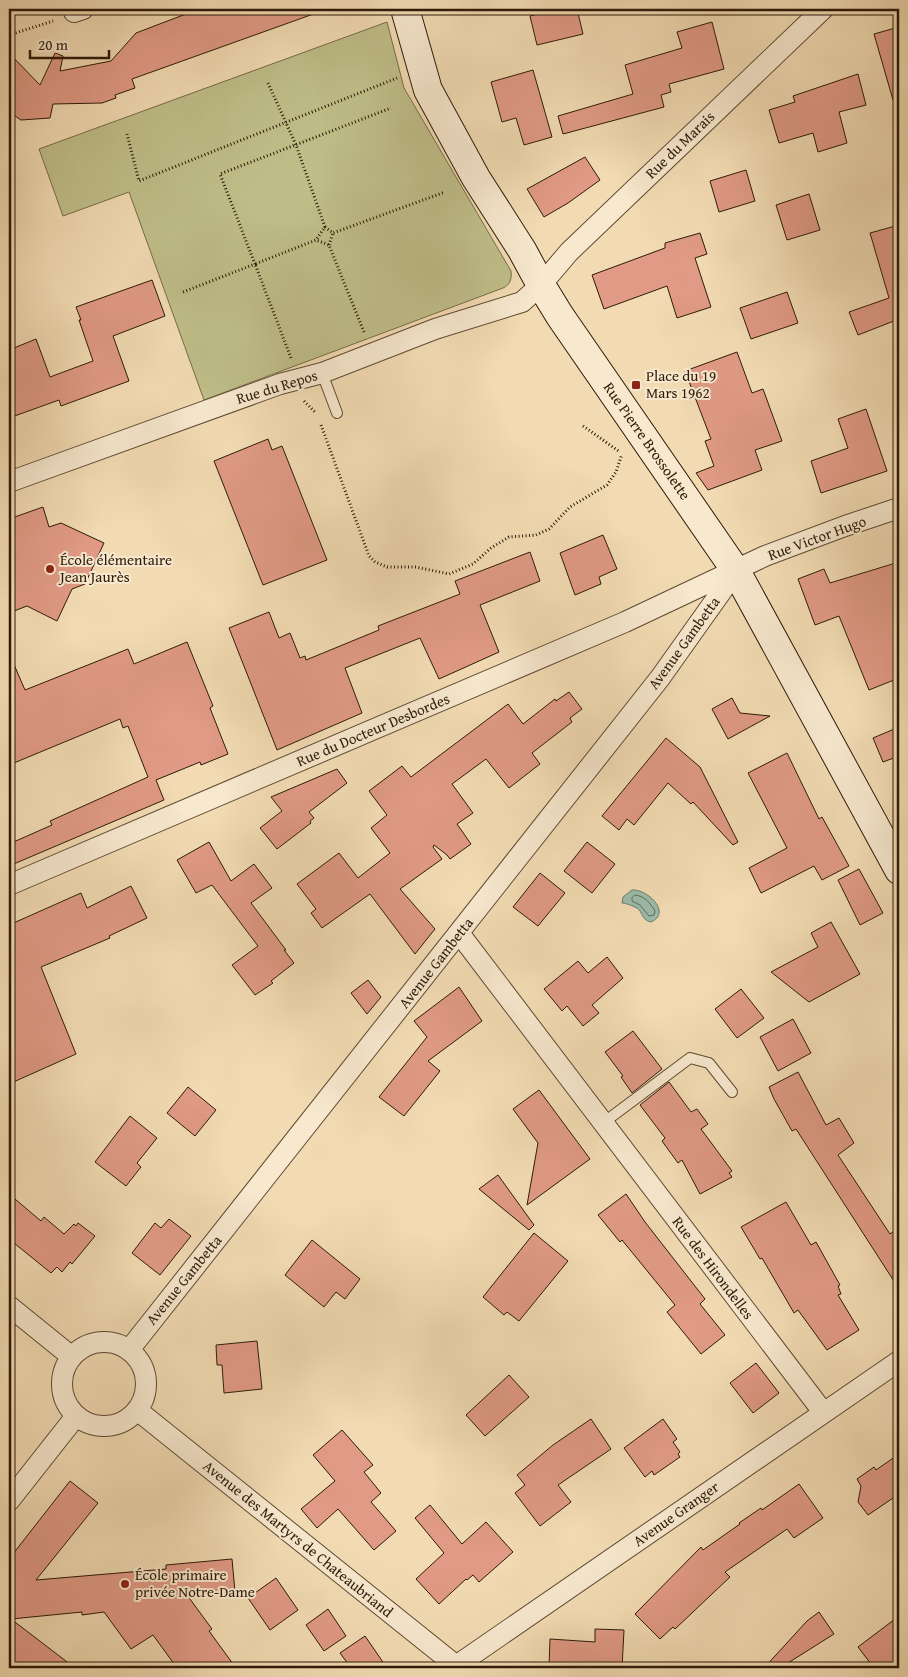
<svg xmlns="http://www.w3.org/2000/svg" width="908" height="1677" font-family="'Gentium Book Plus',serif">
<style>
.green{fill:#bfbe89;stroke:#766c48}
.water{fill:#9bbbab;stroke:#6f7b6a}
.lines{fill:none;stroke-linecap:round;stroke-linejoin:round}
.shore{stroke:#646a5a;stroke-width:1}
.building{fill:#e09a85;stroke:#2d1a08}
.lane-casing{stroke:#5e4a33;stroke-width:12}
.street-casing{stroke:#5e4a33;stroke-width:22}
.secondary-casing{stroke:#2d1a08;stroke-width:30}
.path{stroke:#2d1a08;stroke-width:3;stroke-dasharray:1 2.5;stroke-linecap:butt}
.lane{stroke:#f7e8ce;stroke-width:10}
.street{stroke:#f7e8ce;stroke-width:20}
.secondary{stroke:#f7e8ce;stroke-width:28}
.poi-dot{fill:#8f2418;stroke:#f7e8ce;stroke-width:2}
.labels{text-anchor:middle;stroke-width:4;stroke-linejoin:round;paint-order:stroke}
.street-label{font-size:15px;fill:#2d1a08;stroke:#f7e8ce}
.poi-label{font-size:15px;fill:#2d1a08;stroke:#f7e8ce;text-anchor:start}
</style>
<rect width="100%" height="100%" fill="#f2dbb3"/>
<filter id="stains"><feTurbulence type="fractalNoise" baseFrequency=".004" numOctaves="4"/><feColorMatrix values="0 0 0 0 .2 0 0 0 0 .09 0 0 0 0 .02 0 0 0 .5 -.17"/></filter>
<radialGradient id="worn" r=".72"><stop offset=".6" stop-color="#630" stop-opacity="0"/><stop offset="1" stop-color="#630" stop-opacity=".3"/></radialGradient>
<!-- green -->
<path class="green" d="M387,22L404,88L511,271C512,279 510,285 503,288L204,400L129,192L63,216L39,149Z"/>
<!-- water -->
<path class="water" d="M632,890C648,889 672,913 651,922C640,919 644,913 637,908C633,906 626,903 622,903L623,897Z"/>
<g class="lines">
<!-- shore -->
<path class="shore" d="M635,895C645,896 650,903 655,911L654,915L649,916L640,905L632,901V898Z"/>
</g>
<!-- building -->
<path class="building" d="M199,9H319V12L132,79L135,88L115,95L116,98L102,103L53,104L50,118L21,120L9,112V53L40,85L55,53L63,56L60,71L111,61L136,33Z
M536,9H577L583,34L537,45L530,16L537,14Z
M712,22L724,69L669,84L671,92L661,95L664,107L563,134L558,116L633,94L625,65L682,48L677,32Z
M899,27V99L893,100L874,34Z
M533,70L552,137L524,145L516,118L502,122L491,82Z
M858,74L866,105L839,112L847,143L818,152L813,133L779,143L769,110L795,102L793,96Z
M585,157L600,180L568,203L544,217L527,189Z
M746,170L755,201L719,212L710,181Z
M809,194L820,230L787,240L776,205Z
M899,225V319L858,335L849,312L889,298L870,233Z
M700,233L707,254L695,258L711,307L677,318L667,286L604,309L592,275L665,248V243Z
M152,280L165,316L113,336L129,381L61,406L59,400L9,418V350L36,339L50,377L93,361L79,320H81L76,307Z
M787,292L798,323L751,339L740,308Z
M737,352L752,393L763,389L782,441L755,450L762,470L708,490L696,473L714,466L705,441L711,439L685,371Z
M866,409L887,471L821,493L811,461L848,448L838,419Z
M268,439L272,450L282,446L327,560L263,585L214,461Z
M43,507L49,527L61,523L104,543L85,584L72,589L57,621L27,606L9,613V519Z
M603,535L617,569L599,577L601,584L575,595L560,553Z
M530,552L540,581L480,605L499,652L439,679L420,638L345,668L362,713L277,750L229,628L269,612L279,638L290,633L300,658L305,656L306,660L379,630L378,626L460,594L455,581Z
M899,562V678L869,690L839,616L815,625L798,579L824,569L830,583Z
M187,642L213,706L210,708L228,754L201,765L200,762L156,780L164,800L9,866V844L52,825L50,821L148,777L128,726L123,728L120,719L9,765V653L25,690L128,649L134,664Z
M569,692L582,709L570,718L572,722L532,753L540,764L509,788L486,759L452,784L473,813L457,824L471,844L450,859L447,855L434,845L433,847L442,859L400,889L435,929L415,954L370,894L322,928L311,913L316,909L297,884L339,853L358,878L390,853L371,828L387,815L369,791L402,766L411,777L508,704L523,724L555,699L556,701Z
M732,698L740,713L770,716L728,739L712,709Z
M899,727V756L883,762L873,738Z
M666,738L700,767L738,842L733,845L693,802L691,804L668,783L634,825L627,819L619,830L602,816Z
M787,753L819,819L822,817L849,866L822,880L814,866L761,893L749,868L787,848L748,773Z
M337,769L347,783L309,812L314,818L310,821L311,823L277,849L260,828L282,811L271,797Z
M209,842L231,881L254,864L272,888L251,903L286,950H284L294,963L271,981L273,983L255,995L232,965L258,946L212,885L196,893L177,860Z
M587,842L615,864L592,893L564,871Z
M859,869L883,913L860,925L838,880Z
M540,873L565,893L538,926L513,907Z
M131,886L147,918L109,936L110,938L41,967L76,1054L9,1084V925L81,893L87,908Z
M831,922L860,974L809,1002L771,972L818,947L811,933Z
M607,957L623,978L592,1005L599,1013L583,1026L567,1006L562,1011L544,989L578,961L588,973Z
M368,980L381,997L367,1014L351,993Z
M459,987L482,1021L428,1061L440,1071L404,1116L379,1097L427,1037L414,1021Z
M741,989L764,1018L737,1038L715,1009Z
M793,1019L811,1053L778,1071L760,1037Z
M633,1031L662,1069L632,1093L621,1077L623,1076L605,1052Z
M798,1072L826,1125L839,1118L854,1143L838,1155L890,1234L899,1228V1289L796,1129L792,1131L774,1099L769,1087Z
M669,1082L691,1112L697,1109L708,1124L701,1129L732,1171L729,1173L732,1177L700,1194L682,1160L678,1163L662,1141L665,1138L640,1105Z
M188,1087L216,1110L195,1136L167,1113Z
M539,1090L590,1159L527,1205L538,1143L513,1109Z
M130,1116L157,1138L137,1163L141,1167L126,1186L95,1162Z
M498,1175L534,1225L529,1230L479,1189Z
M9,1194L41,1221L44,1217L64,1234L74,1224L76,1226L78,1223L95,1236L72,1264L70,1262L62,1272L57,1267L51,1273L9,1239Z
M626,1194L645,1222L705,1299L700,1304L725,1335L701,1354L667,1312L675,1305L622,1240L620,1242L598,1215Z
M786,1202L811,1245L816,1242L840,1285L838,1286L841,1294L838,1295L859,1330L827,1350L798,1310L794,1313L762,1258L760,1259L741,1227Z
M169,1219L191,1236L160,1275L132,1253L155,1223L161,1228Z
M534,1233L568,1261L519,1321L507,1312L504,1315L483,1297Z
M312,1240L360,1279L345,1299L336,1292L324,1307L285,1275Z
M257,1341L262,1389L224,1393L222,1365H217L216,1345Z
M756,1363L779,1393L753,1413L730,1383Z
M509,1375L529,1397L485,1436L466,1415Z
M591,1419L611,1449L558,1485L571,1502L540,1526L515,1493L525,1485L517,1475L553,1445Z
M663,1419L677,1439L673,1442L680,1452L678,1454L680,1457L654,1475L652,1471L645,1477L624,1448Z
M342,1430L373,1465L364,1472L381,1493L371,1502L396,1531L374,1550L338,1509L317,1528L301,1509L335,1481L313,1455Z
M899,1454V1494L868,1515L858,1502L861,1486L857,1479L874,1467L876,1470Z
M70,1481L98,1503L36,1580L166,1569V1565L232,1559L235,1592L187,1595L212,1629L209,1631L236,1668H177L153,1635L131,1649L104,1612L82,1615V1612L11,1619L75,1668H9V1559Z
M799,1484L823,1518L794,1538L787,1529L725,1572L730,1577L675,1629L673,1627L660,1639L635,1614L701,1547L703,1550L740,1524L739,1523L761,1508L762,1510Z
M430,1505L462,1544L486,1522L513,1552L479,1582L473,1575L467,1580L466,1579L439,1604L416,1579L444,1553L415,1518Z
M276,1578L298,1610L270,1630L248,1598Z
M328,1609L346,1636L324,1651L306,1625Z
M819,1612L834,1634L780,1668H764L807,1621Z
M899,1616V1668H874L858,1647Z
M595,1629L624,1630L622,1668H549L550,1639L595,1642Z
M365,1636L387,1668H351L340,1653Z"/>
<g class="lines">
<!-- lane casing -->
<g class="lane-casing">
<path id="lane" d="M322,373L337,413
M603,1123L690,1058L709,1063L732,1092"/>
</g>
<!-- street casing -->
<g class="street-casing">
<path id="street" d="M74,12L83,9
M9,482L280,384L322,373L435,329L522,302L541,285L569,252L823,9
M9,885L625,622L765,556L845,526L899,508
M459,933L823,1412
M9,1306L72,1357
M62 1384a42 42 0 1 1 84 0a42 42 0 1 1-84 0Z
M129,1350L660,678L736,571
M137,1410L459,1668
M9,1501L76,1416
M453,1668L899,1361"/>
</g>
<!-- secondary casing -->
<g class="secondary-casing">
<path id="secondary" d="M405,9L428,90L476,178L522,250L541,285L560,316L736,571L899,870"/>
</g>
<!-- path -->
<path class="path" d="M9,35L53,21
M268,83L296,145L325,227L316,240
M127,134L139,181L397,78
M325,227L333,233L445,192
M329,245L333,233
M183,292L255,264L220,174L391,108
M291,358L255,264L316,240L329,245L364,332
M304,401L316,413
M321,425L369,556L375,562L387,567H416L449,574L473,564L491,548L509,537L536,535L549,529L570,507L607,485L616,472L622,454
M583,426L620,452"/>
<!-- lane -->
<use href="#lane" class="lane"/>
<!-- street -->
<use href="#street" class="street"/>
<!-- secondary -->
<use href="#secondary" class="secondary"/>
</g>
<!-- markers -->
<g class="poi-dot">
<rect x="631" y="380" width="10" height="10" rx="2.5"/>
<circle cx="50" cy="569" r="5"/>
<circle cx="125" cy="1584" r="5"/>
</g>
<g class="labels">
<!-- street labels -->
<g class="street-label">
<text transform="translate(680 145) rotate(-44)" y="5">Rue du Marais</text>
<text transform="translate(277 387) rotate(-17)" y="5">Rue du Repos</text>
<text transform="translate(647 441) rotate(55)" y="5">Rue Pierre Brossolette</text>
<text transform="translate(817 538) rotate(-20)" y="5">Rue Victor Hugo</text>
<text transform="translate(684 643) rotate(-54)" y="5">Avenue Gambetta</text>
<text transform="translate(373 730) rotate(-23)" y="5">Rue du Docteur Desbordes</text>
<text transform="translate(436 963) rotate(-52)" y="5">Avenue Gambetta</text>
<text transform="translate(713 1268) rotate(53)" y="5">Rue des Hirondelles</text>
<text transform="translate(184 1280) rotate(-51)" y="5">Avenue Gambetta</text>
<text transform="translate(676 1514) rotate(-35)" y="5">Avenue Granger</text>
<text transform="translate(298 1539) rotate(39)" y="5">Avenue des Martyrs de Chateaubriand</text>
</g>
<!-- poi labels -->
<g class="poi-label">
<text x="646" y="381">Place du 19<tspan x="646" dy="17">Mars 1962</tspan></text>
<text x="60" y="565">École élémentaire<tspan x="60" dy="17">Jean Jaurès</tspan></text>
<text x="135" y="1580">École primaire<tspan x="135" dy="17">privée Notre-Dame</tspan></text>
</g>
</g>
<!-- margin -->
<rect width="908" height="1677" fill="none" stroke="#f2dbb3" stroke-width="30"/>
<rect x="10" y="10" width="888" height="1657" fill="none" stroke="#2d1a08" stroke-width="2.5"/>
<rect x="15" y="15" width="878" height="1647" fill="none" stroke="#2d1a08"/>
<!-- scale -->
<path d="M30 50v8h79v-8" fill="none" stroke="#2d1a08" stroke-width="2.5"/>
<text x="38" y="50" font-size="15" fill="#2d1a08" stroke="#f7e8ce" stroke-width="4" paint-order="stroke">20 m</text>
<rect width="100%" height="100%" filter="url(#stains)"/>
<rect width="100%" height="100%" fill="url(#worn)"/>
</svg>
